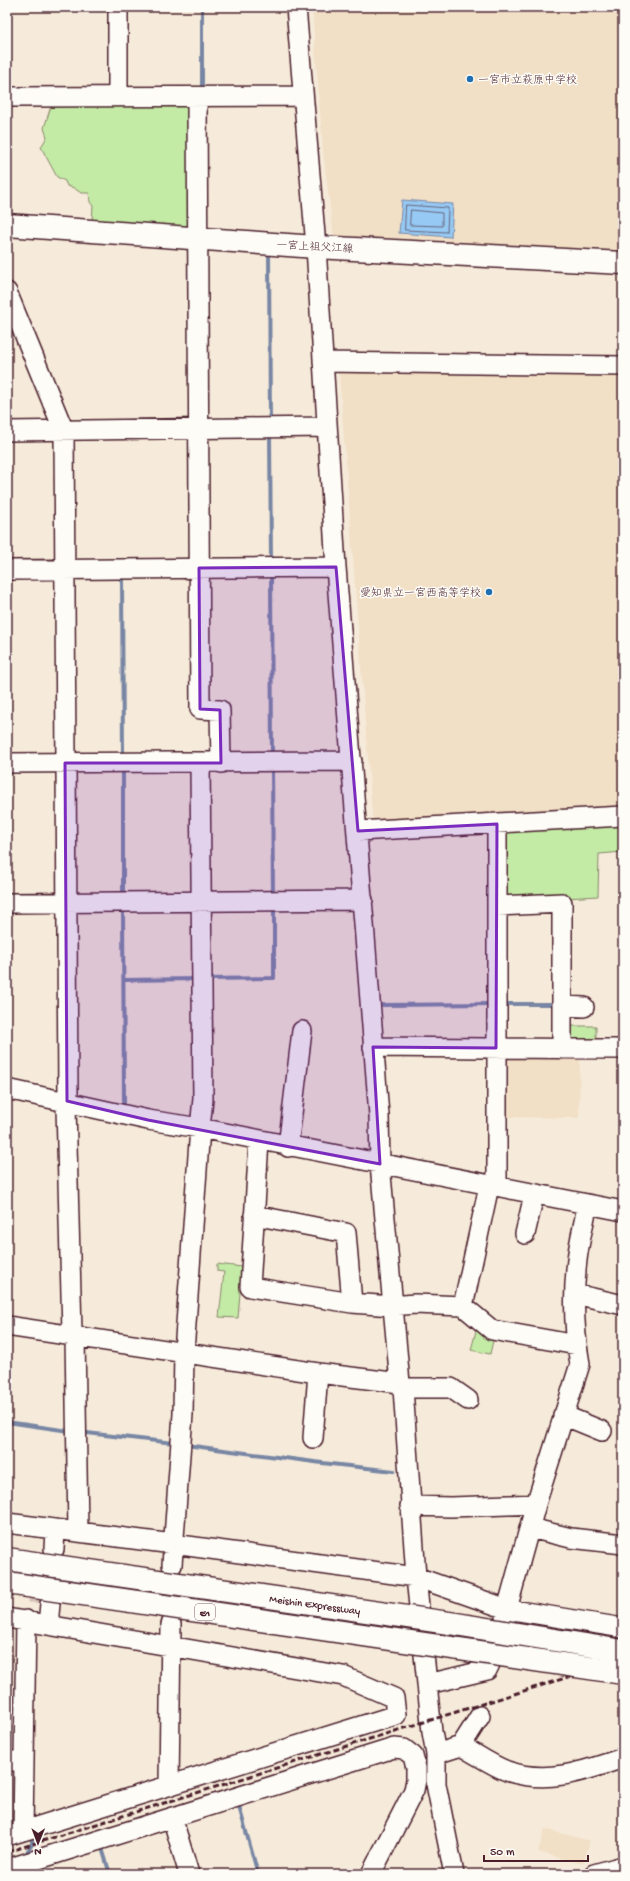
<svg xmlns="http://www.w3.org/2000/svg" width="630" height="1881" font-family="'Gochi Hand','Klee One',sans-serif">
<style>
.built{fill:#f1dfc6}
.green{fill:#c3eba6;stroke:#868568}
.water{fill:#96caf4;stroke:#7886a4}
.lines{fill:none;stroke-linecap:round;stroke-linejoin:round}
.shore{stroke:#68637b;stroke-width:1}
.stream{stroke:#7886a4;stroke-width:4}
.minor-tunnel{stroke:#d4c2b7;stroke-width:19;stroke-dasharray:19 10;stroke-linecap:butt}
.minor-casing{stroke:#4a1f2b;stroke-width:22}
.major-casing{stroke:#4a1f2b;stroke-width:25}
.minor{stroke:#fdfcf7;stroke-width:19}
.major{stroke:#fdfcf7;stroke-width:22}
.rail{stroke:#4a1f2b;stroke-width:3;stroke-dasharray:6 3;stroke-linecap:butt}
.highway-bridge-casing{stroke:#4a1f2b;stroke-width:25;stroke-linecap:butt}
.highway-bridge{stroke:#fdfcf7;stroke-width:22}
.marked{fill:#7b2cbf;fill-opacity:0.2;stroke:#7b2cbf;stroke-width:3;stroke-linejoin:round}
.poi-dot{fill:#1f6fb2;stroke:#fdfcf7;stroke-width:1.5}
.labels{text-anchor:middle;stroke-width:3;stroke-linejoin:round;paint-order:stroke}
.shield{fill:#fdfcf7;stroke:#806168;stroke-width:1}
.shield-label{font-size:10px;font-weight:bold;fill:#4a1f2b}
.poi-label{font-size:11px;fill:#4a1f2b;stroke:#fdfcf7;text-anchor:start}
.street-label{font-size:11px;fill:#4a1f2b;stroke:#fdfcf7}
</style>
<rect width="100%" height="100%" fill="#f6ebda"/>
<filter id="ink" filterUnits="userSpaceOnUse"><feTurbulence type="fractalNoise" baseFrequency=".025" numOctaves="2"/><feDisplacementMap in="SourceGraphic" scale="8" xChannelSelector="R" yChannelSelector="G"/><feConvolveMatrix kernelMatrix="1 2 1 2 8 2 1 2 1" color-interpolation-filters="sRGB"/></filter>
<g filter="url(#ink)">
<!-- built -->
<path class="built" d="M312,7H623V256L334,239L323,151Z
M339,371L623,373V811L373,827Z
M499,1052L580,1054L579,1118L500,1117Z
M545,1829L590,1841L583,1864L538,1852Z"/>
<!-- green -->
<path class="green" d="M182,102L193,108L199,230L92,220L93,206L90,202L89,193H81L74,188L67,186L65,181L57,177L41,147L47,137L44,128L51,106Z
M623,824V852L599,854L598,896L502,902L503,830Z
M565,1026H596V1048L564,1047Z
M217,1264L242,1267L238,1318L219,1317L224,1272L217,1271Z
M478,1323L494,1336L490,1354L471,1350Z"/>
<!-- water -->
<path class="water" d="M402,200L453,204L451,237L399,233Z"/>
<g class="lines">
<!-- shore -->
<path class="shore" d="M406,205L448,208L447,232L405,230Z
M411,210L442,213V226L410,225Z"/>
<!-- stream -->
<path class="stream" d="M202,91V7
M269,251L270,424
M270,433L271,562
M271,575L272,756
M119,578H122L123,758
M123,767V898
M272,767L273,897
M123,907L124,1106
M206,979L274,978V905
M124,980L197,979
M502,1004H557
M383,1005L493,1004
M7,1422L69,1431
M87,1433L174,1443
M186,1445L322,1463L394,1471
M238,1803L258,1874
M101,1845L110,1874
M26,1854L32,1844V1834"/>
<!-- minor-tunnel -->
<path class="minor-tunnel" d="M38,1603L41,1547"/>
<!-- minor casing -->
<g class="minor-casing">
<path id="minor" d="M118,7V96
M296,7L316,247L336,567L379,1115L380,1164L400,1383L403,1388L416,1577L432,1732L436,1754V1784L454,1874
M7,97L302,96
M197,97L200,709L220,710L221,763
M7,292L64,431L68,1096L66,1107L72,1332L75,1336L78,1532
M323,362L623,366
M7,431L326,427
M7,570L336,567
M7,763L352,761
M358,831L623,816
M7,903L363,900
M497,906L562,903V1049
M563,1006L584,1007
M373,1047L623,1049
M7,1089L148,1120L200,1128L623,1211
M259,1141L250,1287L352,1303L392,1306L415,1304L463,1306L492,1330L577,1345
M288,1147L302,1031
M497,1186V824
M254,1215L346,1233L352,1303
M525,1234L534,1195
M575,1294L623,1305
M463,1306L489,1186
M7,1326L318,1373L400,1383
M403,1388H451L468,1400
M563,1415L602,1431
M313,1438L318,1373
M410,1506L451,1507L536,1504
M7,1523L173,1544L416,1577L507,1609L623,1628
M530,1528L571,1538L623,1544
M54,1549L55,1529
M172,1565L183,1414L184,1352L200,1128L203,1099L200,763
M7,1618L343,1676L394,1698L396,1715L7,1836
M48,1625L50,1604
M428,1684L487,1670L501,1641L507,1609L536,1504L580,1364C574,1331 573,1294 577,1260C579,1242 584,1224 587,1206
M461,1746L480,1716
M436,1754L461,1746C476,1754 491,1765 507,1771C548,1785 584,1771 623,1758
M7,1761H24
M169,1786L171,1624
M172,1817L189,1874
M23,1831L26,1620
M7,1869L394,1748L404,1749L413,1756L416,1768V1780L414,1790L371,1874
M594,1874L623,1866"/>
</g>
<!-- major casing -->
<g class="major-casing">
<path id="major" d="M7,225L316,247L623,263"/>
</g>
<!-- minor -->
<use href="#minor" class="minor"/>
<!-- major -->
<use href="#major" class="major"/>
<!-- rail -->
<path class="rail" d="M7,1852L623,1660"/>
<!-- highway-bridge casing -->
<g class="highway-bridge-casing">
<path id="highway-bridge" d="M7,1559L456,1624L623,1651
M7,1583L623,1673"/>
</g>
<!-- highway-bridge -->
<use href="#highway-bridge" class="highway-bridge"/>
</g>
</g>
<!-- marked area -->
<path class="marked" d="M336,567L358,831L497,824L496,1048L373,1047L380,1164L148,1120L67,1101L65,763H221L220,710L200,709L199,568Z"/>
<!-- markers -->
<g class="poi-dot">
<circle cx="470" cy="79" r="4"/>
<circle cx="489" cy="592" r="4"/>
</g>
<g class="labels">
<!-- shield labels -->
<rect class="shield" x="195" y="1604" width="20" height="16" rx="3"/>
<g class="shield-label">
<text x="205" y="1616">E1</text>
</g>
<!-- poi labels -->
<g class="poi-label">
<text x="478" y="83">一宮市立萩原中学校</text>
<text x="481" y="596" text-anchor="end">愛知県立一宮西高等学校</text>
</g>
<!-- street labels -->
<g class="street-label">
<text transform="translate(315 246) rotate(3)" y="4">一宮上祖父江線</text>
<text transform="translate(315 1604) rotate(8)" y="4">Meishin Expressway</text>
</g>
</g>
<!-- margin -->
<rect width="630" height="1881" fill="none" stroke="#fdfcf7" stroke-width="24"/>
<rect x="12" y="12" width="606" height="1857" fill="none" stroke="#4a1f2b" stroke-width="1.5" filter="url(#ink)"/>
<!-- north arrow -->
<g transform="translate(38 1843) rotate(181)" stroke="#fdfcf7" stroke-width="3" paint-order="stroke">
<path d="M0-3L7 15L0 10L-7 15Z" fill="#4a1f2b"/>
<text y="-6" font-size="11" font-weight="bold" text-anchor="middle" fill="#4a1f2b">N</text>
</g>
<!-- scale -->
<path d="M484 1855v6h104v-6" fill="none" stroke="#4a1f2b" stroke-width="2"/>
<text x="490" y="1855" font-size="12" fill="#4a1f2b" stroke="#fdfcf7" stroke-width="3" paint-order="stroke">50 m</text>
</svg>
